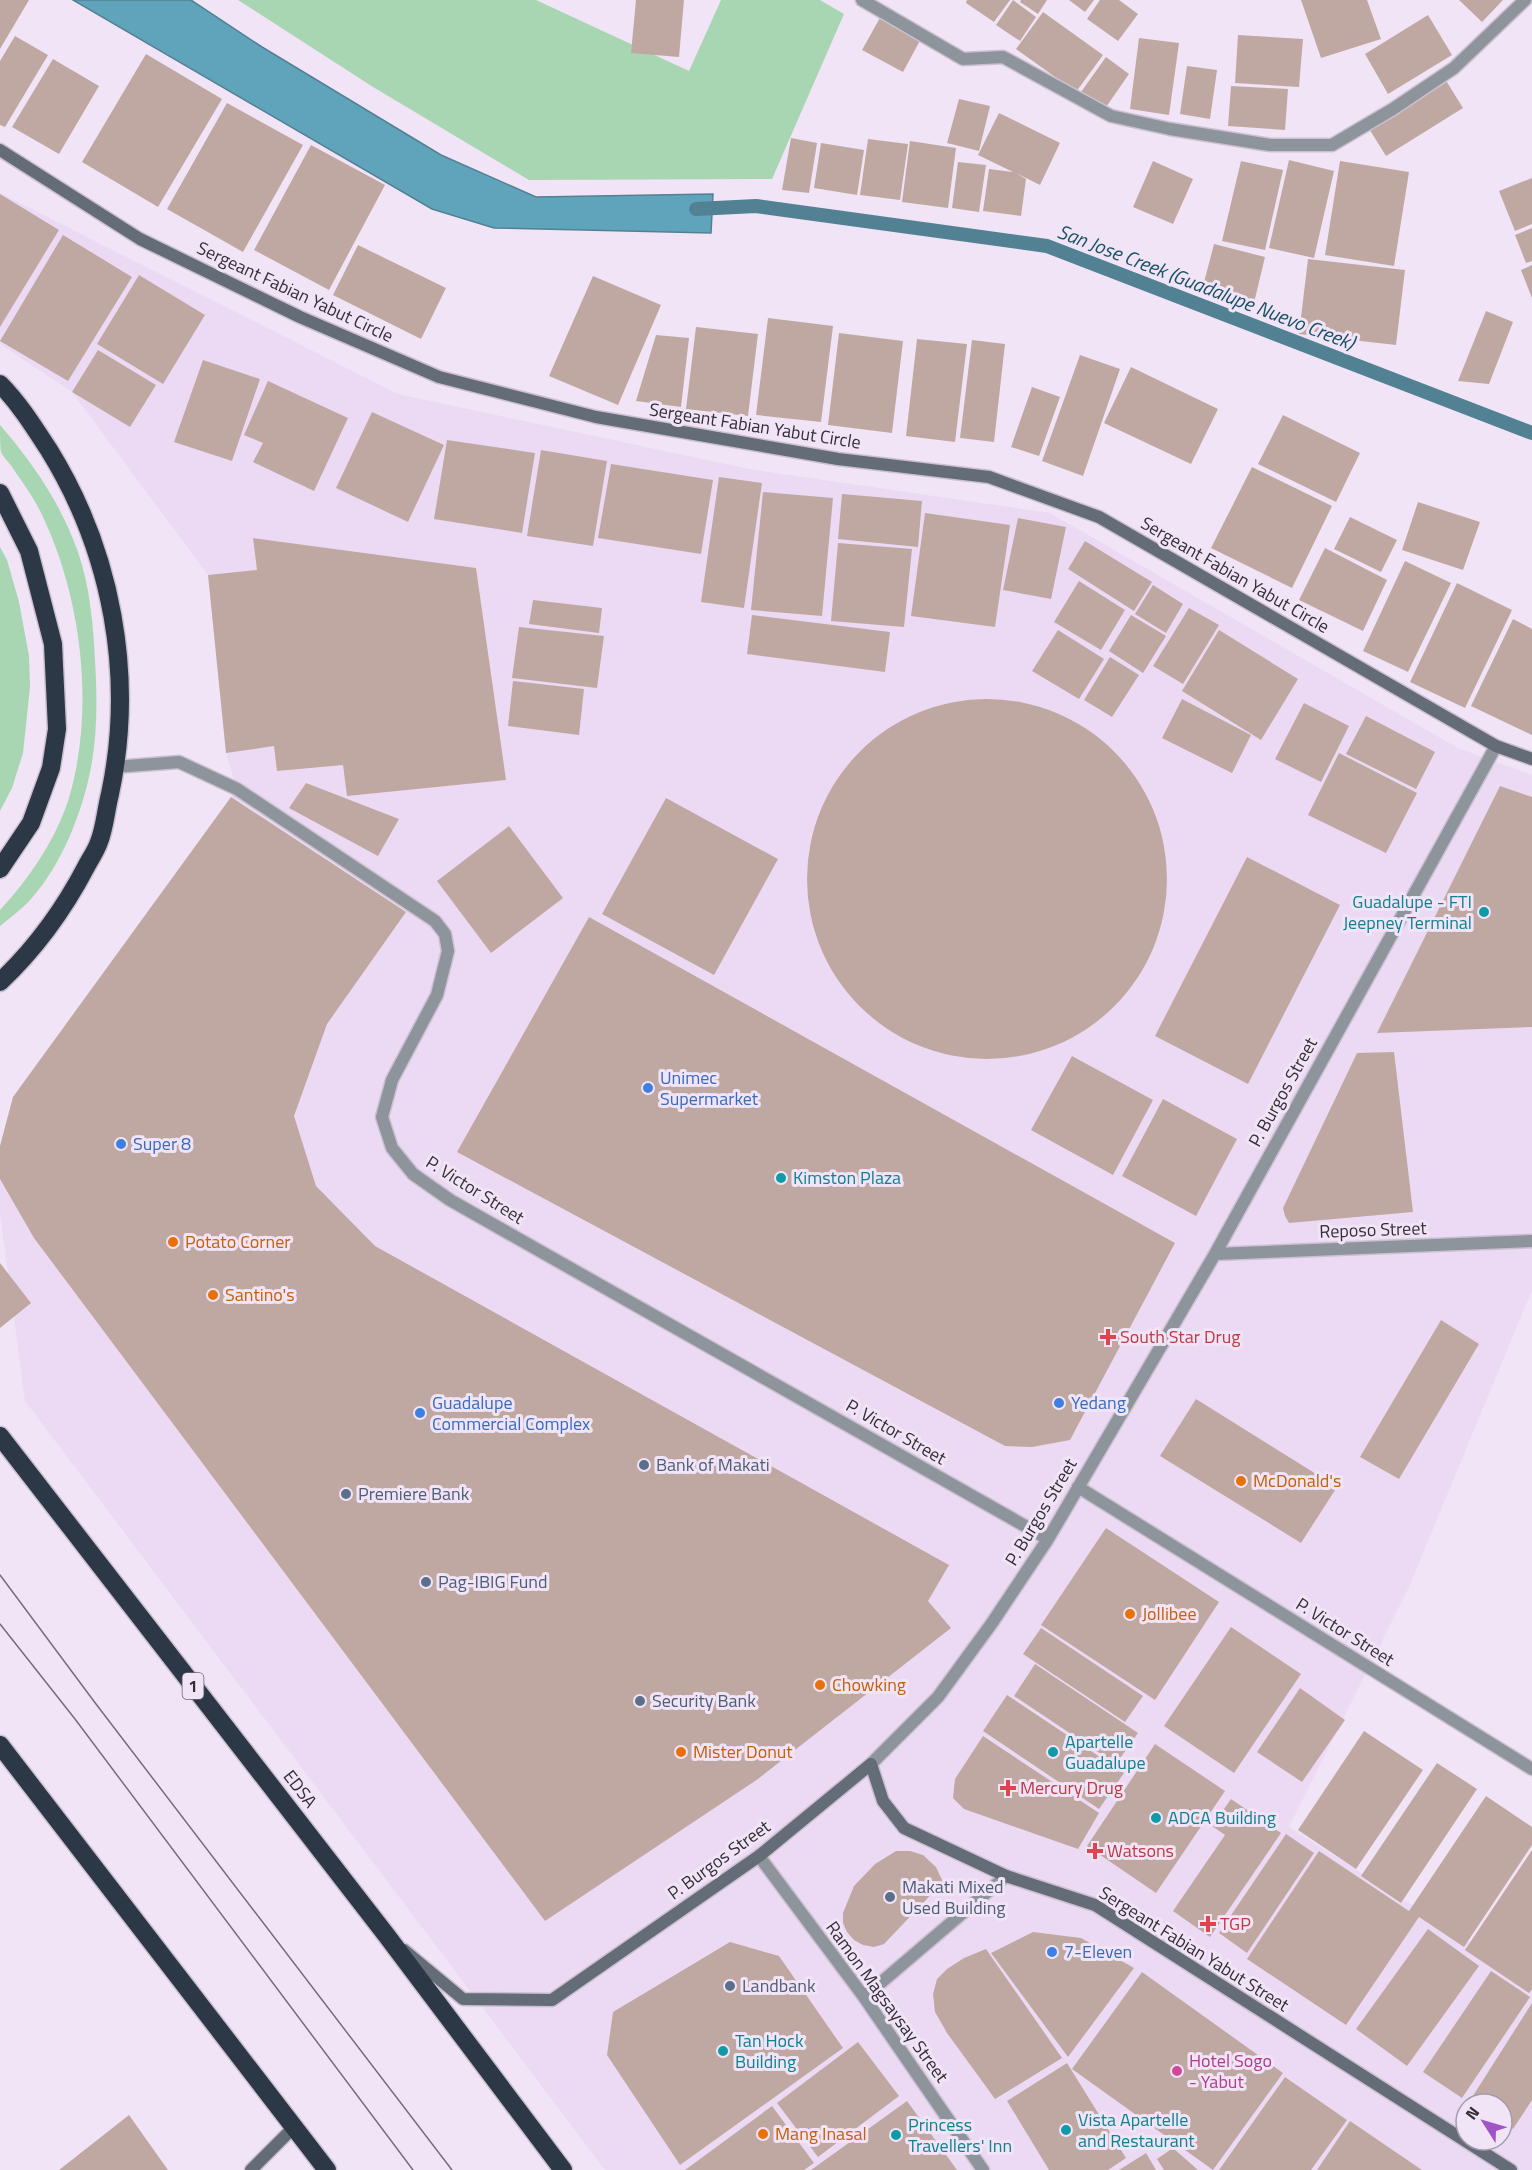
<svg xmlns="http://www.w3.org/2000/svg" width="1532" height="2170" font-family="'Titillium Web',sans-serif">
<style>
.built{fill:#ecdaf4;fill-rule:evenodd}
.green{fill:#a8d6b2}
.water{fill:#60a4bb;stroke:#528193;stroke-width:1.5}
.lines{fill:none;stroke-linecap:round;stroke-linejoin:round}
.stream{stroke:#528193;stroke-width:14}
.building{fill:#c0a8a2}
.street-casing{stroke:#cbc0d0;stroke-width:15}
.secondary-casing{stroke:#cbc0d0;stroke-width:15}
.highway-casing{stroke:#cbc0d0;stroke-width:21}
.street{stroke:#8e949c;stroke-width:12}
.secondary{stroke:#636c77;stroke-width:12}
.highway{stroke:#2c3846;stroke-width:18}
.tram{stroke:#756d79;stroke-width:1.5}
.culture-dot{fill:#0f9aa8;stroke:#f1e4f7;stroke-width:2}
.shop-dot{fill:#3f7fe0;stroke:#f1e4f7;stroke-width:2}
.food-dot{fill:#e8710a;stroke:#f1e4f7;stroke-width:2}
.health-dot{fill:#e0444e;stroke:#f1e4f7;stroke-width:2}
.service-dot{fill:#5c6f8a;stroke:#f1e4f7;stroke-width:2}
.hotel-dot{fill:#d1479c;stroke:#f1e4f7;stroke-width:2}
.labels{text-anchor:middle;stroke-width:6;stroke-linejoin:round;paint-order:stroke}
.shield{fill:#f1e4f7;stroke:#6c6570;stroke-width:1.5}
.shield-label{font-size:16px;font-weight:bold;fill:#332e36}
.street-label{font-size:18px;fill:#332e36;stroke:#f1e4f7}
.culture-label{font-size:18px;fill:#0d838f;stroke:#f1e4f7;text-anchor:start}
.shop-label{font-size:18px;fill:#366cbe;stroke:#f1e4f7;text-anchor:start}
.food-label{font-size:18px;fill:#c56008;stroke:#f1e4f7;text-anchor:start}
.health-label{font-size:18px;fill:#be3a42;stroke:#f1e4f7;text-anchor:start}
.service-label{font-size:18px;fill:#4e5e75;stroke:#f1e4f7;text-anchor:start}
.hotel-label{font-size:18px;fill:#b23c85;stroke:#f1e4f7;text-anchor:start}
.water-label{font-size:20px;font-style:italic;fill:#195263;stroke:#f1e4f7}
</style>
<rect width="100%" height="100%" fill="#f1e4f7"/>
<!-- built -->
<path class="built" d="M0,193L398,394L749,469L1050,513L1458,748L1532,775V1290L1409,1587L1289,1827L1532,1981V2170H605L25,1401L0,1213V1146L13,1097L237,789L226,753L208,575L72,392L0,344ZM1466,2104H1502V2140H1466Z"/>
<!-- green -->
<path class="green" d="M238,0H536L689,71L721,0H820L844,14L772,179L529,180L373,87Z
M0,425C33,463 61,504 78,552C90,587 93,624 95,660C99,727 96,775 69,838C59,860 47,881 31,899C22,909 10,918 0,926V910C29,879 56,839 69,798C95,709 82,600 43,517C35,499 23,483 12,467C9,462 3,457 1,452C0,446 0,432 0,425Z
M0,547L7,560L19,602L29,656L30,687L23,753L12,788L0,811Z"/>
<!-- water -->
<path class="water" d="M73,0H191L262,47L441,155L536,197L713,194L711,233L494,228L432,209Z"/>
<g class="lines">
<!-- stream -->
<path class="stream" d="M696,209L756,206L1047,246L1532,433"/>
</g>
<!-- building -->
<path class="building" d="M0,0H29L0,49Z
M636,0H684L679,57L631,53Z
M967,0H1010L994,22L966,3Z
M1013,0L1036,17L1020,41L996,25Z
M1021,0H1047L1038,14L1020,2Z
M1069,0H1094L1085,12Z
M1100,0H1119L1138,14L1118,41L1087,19Z
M1301,0H1367L1381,39L1321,58Z
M1459,0H1503L1482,22Z
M1043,12L1103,55L1076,92L1016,49Z
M1428,15L1452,55L1388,94L1365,54Z
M881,16L922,37L903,72L862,50Z
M1238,35L1303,39L1299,87L1235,83Z
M15,36L48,55L5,127L0,125V61Z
M1139,38L1179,43L1169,115L1130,109Z
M146,54L222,99L158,207L82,162Z
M1106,57L1129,74L1104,110L1081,92Z
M53,59L99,86L59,154L12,127Z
M1187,66L1217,70L1210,119L1180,114Z
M1445,79L1463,108L1386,156L1368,127Z
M1231,86L1288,89L1285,130L1228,126Z
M959,99L990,106L979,151L947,143Z
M227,103L303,145L243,252L167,209Z
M999,113L1060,143L1040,185L1016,173L1026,179L1021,216L983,211L989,169L1013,172L978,155Z
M791,138L817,143L809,193L782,190Z
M868,139L908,144L900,200L860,195Z
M910,141L956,148L948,208L902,202Z
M821,143L864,150L857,195L814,188Z
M311,145L385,185L329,290L254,250Z
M1289,160L1334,171L1314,258L1269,248Z
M1153,161L1193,179L1173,224L1133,207Z
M1241,161L1283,170L1265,250L1222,241Z
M1340,161L1409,172L1394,266L1325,255Z
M958,162L986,165L979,212L952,208Z
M1532,178V224L1515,231L1499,191Z
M0,194L59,230L0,327Z
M1532,228V261L1526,263L1515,235Z
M63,235L132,277L68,381L0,341Z
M1214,244L1265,257L1253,307L1201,294Z
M358,245L446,288L421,339L333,295Z
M1308,259L1405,270L1396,345L1299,334Z
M1532,265V298L1521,270Z
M139,275L205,315L163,384L97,344Z
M593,276L661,305L618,405L549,376Z
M1486,311L1513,322L1489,384L1458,381Z
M768,318L833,326L821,422L756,415Z
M696,327L758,334L748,416L686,409Z
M839,333L903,341L892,433L828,425Z
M656,335L689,338L681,407L636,401Z
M917,339L967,344L955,442L906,436Z
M972,340L1005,344L994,442L960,438Z
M98,350L156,385L130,427L72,392Z
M1080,355L1120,369L1083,476L1042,461Z
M203,360L260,379L232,461L174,442Z
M1131,367L1218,409L1191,464L1104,423Z
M268,381L348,418L314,491L253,462L263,443L244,435Z
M1032,387L1060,397L1039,456L1011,447Z
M372,412L444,445L408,522L336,488Z
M1283,415L1360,453L1336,502L1258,464Z
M447,440L535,453L522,533L434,519Z
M541,450L607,461L593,546L527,536Z
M611,464L713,480L701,554L598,538Z
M1252,467L1332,506L1292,588L1211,548Z
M719,477L762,483L744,608L701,602Z
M763,492L833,498L822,616L751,610Z
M842,494L922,501L918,547L838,539Z
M1418,502L1480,522L1463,570L1402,550Z
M925,513L1010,525L995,627L911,616Z
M1350,517L1397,540L1381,572L1334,549Z
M1018,518L1066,527L1051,599L1003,590Z
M253,538L476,568L506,780L347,796L343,765L277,771L274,746L226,753L208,575L257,570Z
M1085,541L1152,582L1134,611L1068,569Z
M838,543L912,549L904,627L831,621Z
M1325,548L1387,580L1363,631L1299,600Z
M1405,561L1451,583L1408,672L1363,651Z
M1079,581L1125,610L1101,650L1054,622Z
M1457,583L1512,610L1465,708L1410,682Z
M1153,585L1183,604L1166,633L1135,614Z
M533,600L602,608L599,633L529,624Z
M1189,608L1219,625L1183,684L1153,666Z
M752,615L890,632L885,672L747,654Z
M1131,615L1166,636L1143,673L1109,651Z
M1513,619L1532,629V735L1471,706Z
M519,627L604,636L597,688L512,678Z
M1058,630L1104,659L1079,699L1032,671Z
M1219,630L1298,679L1261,740L1182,691Z
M1110,657L1139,675L1112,717L1084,700Z
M513,681L584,689L579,735L508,726Z
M1182,699L1251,735L1232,773L1162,738Z
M807 879a180 180 0 1 1 360 0a180 180 0 1 1-360 0Z
M1304,703L1349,726L1321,782L1275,759Z
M1366,716L1435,752L1416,789L1346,754Z
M1339,753L1417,793L1386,853L1308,815Z
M306,783L399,819L378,856L289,808Z
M1500,786L1532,797V1027L1377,1033Z
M231,797L406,912L327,1024L294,1116L316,1186L375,1246L949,1565L928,1601L951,1628L758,1779L545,1921L34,1238L0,1179V1146L13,1097Z
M666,798L778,859L714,975L602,914Z
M509,826L563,898L491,953L437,881Z
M1247,857L1340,905L1248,1084L1155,1036Z
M589,917L1175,1243L1070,1440L1032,1447L1005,1446L457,1152Z
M1394,1052L1413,1212L1289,1223L1285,1216L1283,1208L1357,1053Z
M1072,1056L1153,1100L1113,1175L1031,1130Z
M1163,1099L1237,1139L1196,1216L1122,1176Z
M0,1263L31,1303L0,1328Z
M1441,1320L1479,1344L1399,1479L1360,1457Z
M1196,1399L1337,1487L1301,1543L1160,1456Z
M1106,1528L1219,1602L1155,1700L1041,1625Z
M1231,1627L1301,1674L1234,1773L1164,1726Z
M1041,1628L1143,1696L1125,1722L1023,1654Z
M1035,1664L1138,1733L1116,1764L1014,1696Z
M1300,1688L1345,1720L1302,1782L1257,1752Z
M1007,1695L1124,1773L1099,1809L983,1731Z
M1364,1731L1423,1770L1356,1869L1298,1830Z
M983,1736L1099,1813L1078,1849L964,1809L953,1798L955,1779Z
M1155,1744L1225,1791L1156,1893L1087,1846Z
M1437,1763L1477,1789L1401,1903L1361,1876Z
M1486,1796L1532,1827V1845L1464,1947L1419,1917L1346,2025L1247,1959L1319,1851L1409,1911Z
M1231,1799L1281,1833L1210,1937L1173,1911L1225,1835L1212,1826Z
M1286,1834L1314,1853L1247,1953L1219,1933Z
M1532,1850V1989L1529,1993L1465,1950Z
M896,1851H910L923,1855L936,1867L943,1882L884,1944L874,1947L863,1945L854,1940L847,1932L843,1923V1913L854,1886L875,1864Z
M1428,1929L1479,1966L1407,2066L1356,2029Z
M1033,1932L1081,1938L1134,1968L1068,2057L991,1953Z
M730,1942L779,1956L843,2048L680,2165L607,2055L613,2012Z
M986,1949L1062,2058L995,2099L947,2033L935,2012L933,1994L937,1979L947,1969L964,1958Z
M1491,1971L1530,1997L1462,2098L1423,2072Z
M1142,1972L1283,2073L1213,2170L1072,2069Z
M1532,2003V2100L1513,2129L1502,2122V2104H1473L1469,2102Z
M858,2042L899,2096L818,2157L777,2103Z
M1067,2063L1126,2158L1108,2170H1049L1007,2101Z
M1285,2077L1347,2120L1311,2170H1219Z
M907,2101L957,2170H811Z
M772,2106L814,2163L804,2170H685Z
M129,2115L168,2170H59Z
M1350,2121L1422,2170H1317Z
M1173,2148L1198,2170H1164L1157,2159Z
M1146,2153L1156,2170H1119Z"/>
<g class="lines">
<!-- street casing -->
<g class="street-casing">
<path id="street" d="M862,0L963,59L1003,57L1111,116L1170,129L1270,145H1332L1393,109L1454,68L1525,0
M115,767L179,762L237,789L435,921L445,934L448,951L437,995L392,1080L382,1117L392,1148L413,1174L450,1200L1048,1539
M1215,1254L1532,1241
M1078,1487L1532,1769
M871,1764L938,1697L992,1623L1048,1539L1215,1254L1496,746
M759,1856L864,1997L983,2170
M864,1997L1006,1876"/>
</g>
<!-- secondary casing -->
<g class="secondary-casing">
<path id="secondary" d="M0,150L140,239L300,317L439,377L596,417L838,459L989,477L1099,517L1496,746L1532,759
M404,1950L463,1999L552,2000L759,1856L871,1764L883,1801L904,1828L1006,1876L1095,1905L1511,2170
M251,2170L293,2128"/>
</g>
<!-- highway casing -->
<g class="highway-casing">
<path id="highway" d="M0,384C19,403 34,427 49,450C112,552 135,676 110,794C106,809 105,827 99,842C96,851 90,859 86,867C64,909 35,949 0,982
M0,493L29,551L53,644L57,729L51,768L31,823L0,869
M0,1436L387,1936L563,2170
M0,1745L327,2170"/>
</g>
<!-- street -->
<use href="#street" class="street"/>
<!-- secondary -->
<use href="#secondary" class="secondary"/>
<!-- highway -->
<use href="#highway" class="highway"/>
<!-- tram -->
<path class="tram" d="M0,1575L96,1704L452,2170
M0,1624L75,1719L413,2170"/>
</g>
<!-- markers -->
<g class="culture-dot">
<circle cx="1484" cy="912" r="6"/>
<circle cx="781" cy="1178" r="6"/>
<circle cx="1053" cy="1752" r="6"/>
<circle cx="1156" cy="1818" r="6"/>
<circle cx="723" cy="2051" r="6"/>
<circle cx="1066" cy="2130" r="6"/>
<circle cx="896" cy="2135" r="6"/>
</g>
<g class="shop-dot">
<circle cx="648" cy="1088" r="6"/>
<circle cx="121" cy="1144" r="6"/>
<circle cx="1059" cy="1403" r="6"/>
<circle cx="420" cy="1413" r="6"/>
<circle cx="1052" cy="1952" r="6"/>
</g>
<g class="food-dot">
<circle cx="173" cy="1242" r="6"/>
<circle cx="213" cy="1295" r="6"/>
<circle cx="1241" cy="1481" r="6"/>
<circle cx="1130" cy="1614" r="6"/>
<circle cx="820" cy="1685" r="6"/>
<circle cx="681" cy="1752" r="6"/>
<circle cx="763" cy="2134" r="6"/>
</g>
<g class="health-dot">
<path d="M1105 1328h6v6h6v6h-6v6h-6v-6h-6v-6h6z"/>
<path d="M1005 1779h6v6h6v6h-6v6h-6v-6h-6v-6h6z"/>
<path d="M1092 1842h6v6h6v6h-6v6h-6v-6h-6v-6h6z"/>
<path d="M1205 1915h6v6h6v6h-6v6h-6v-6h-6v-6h6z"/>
</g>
<g class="service-dot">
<circle cx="644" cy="1465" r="6"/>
<circle cx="346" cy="1494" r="6"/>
<circle cx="426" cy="1582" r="6"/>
<circle cx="640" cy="1701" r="6"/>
<circle cx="890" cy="1897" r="6"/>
<circle cx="730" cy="1986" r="6"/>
</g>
<circle class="hotel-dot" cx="1177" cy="2071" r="6"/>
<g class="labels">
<!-- shield labels -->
<rect class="shield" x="182.5" y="1673" width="21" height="26" rx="4.5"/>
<g class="shield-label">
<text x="193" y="1692">1</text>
</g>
<!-- street labels -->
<g class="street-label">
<text transform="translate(295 292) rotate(25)" y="6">Sergeant Fabian Yabut Circle</text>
<text transform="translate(755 426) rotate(9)" y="6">Sergeant Fabian Yabut Circle</text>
<text transform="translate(1235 575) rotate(30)" y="6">Sergeant Fabian Yabut Circle</text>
<text transform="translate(1283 1092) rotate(-61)" y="6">P. Burgos Street</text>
<text transform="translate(475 1190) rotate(32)" y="6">P. Victor Street</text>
<text transform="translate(1373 1230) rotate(-2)" y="6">Reposo Street</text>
<text transform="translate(896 1432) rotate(30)" y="6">P. Victor Street</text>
<text transform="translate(1041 1512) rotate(-59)" y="6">P. Burgos Street</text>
<text transform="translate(1345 1632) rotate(32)" y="6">P. Victor Street</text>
<text transform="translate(300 1789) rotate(52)" y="6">EDSA</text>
<text transform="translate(719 1860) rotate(-36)" y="6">P. Burgos Street</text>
<text transform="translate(1194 1949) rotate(32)" y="6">Sergeant Fabian Yabut Street</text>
<text transform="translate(887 2002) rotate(54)" y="6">Ramon Magsaysay Street</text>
</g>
<!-- culture labels -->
<g class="culture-label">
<text x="1472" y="908" text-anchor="end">Guadalupe - FTI<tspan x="1472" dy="21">Jeepney Terminal</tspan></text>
<text x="793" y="1184">Kimston Plaza</text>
<text x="1065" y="1748">Apartelle<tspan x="1065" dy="21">Guadalupe</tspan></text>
<text x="1168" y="1824">ADCA Building</text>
<text x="735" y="2047">Tan Hock<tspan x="735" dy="21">Building</tspan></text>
<text x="1078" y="2126">Vista Apartelle<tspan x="1078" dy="21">and Restaurant</tspan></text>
<text x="908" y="2131">Princess<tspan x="908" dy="21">Travellers' Inn</tspan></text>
</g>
<!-- shop labels -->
<g class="shop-label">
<text x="660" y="1084">Unimec<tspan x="660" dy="21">Supermarket</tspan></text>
<text x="133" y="1150">Super 8</text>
<text x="432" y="1409">Guadalupe<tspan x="432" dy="21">Commercial Complex</tspan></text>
<text x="1071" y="1409">Yedang</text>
<text x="1064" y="1958">7-Eleven</text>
</g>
<!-- food labels -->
<g class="food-label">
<text x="185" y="1248">Potato Corner</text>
<text x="225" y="1301">Santino's</text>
<text x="1253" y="1487">McDonald's</text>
<text x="1142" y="1620">Jollibee</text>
<text x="832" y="1691">Chowking</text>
<text x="693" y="1758">Mister Donut</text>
<text x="775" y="2140">Mang Inasal</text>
</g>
<!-- health labels -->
<g class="health-label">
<text x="1120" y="1343">South Star Drug</text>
<text x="1020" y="1794">Mercury Drug</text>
<text x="1107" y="1857">Watsons</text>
<text x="1220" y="1930">TGP</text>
</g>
<!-- service labels -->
<g class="service-label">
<text x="656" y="1471">Bank of Makati</text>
<text x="358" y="1500">Premiere Bank</text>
<text x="438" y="1588">Pag-IBIG Fund</text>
<text x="652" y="1707">Security Bank</text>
<text x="902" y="1893">Makati Mixed<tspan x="902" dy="21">Used Building</tspan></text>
<text x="742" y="1992">Landbank</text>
</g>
<!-- hotel labels -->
<g class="hotel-label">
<text x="1189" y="2067">Hotel Sogo<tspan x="1189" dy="21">- Yabut</tspan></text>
</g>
<!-- water labels -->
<g class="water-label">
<text transform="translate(1206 287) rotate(21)" y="7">San Jose Creek (Guadalupe Nuevo Creek)</text>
</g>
</g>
<!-- north arrow -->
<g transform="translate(1484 2122) rotate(307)"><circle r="28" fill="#f1e4f7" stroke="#a59baa" stroke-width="1.5"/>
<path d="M0-4.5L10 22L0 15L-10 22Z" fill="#a054c5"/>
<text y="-9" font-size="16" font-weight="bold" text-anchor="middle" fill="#332e36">N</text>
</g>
</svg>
